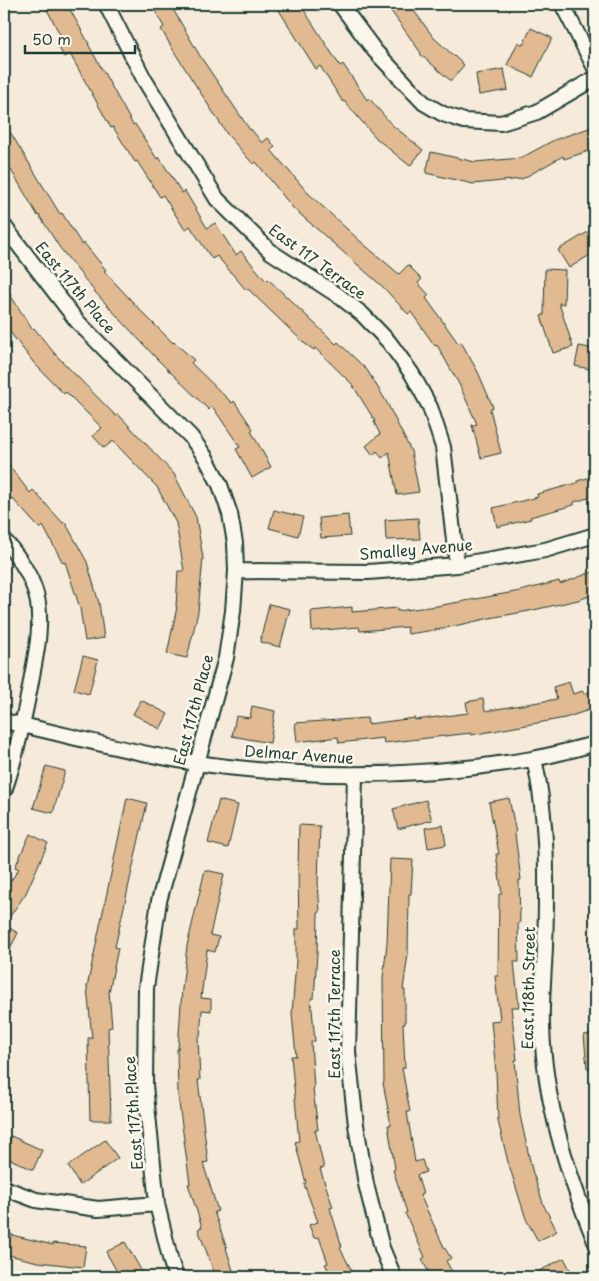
<svg xmlns="http://www.w3.org/2000/svg" width="599" height="1281" font-family="'Playpen Sans',sans-serif">
<style>
.building{fill:#e2ba92;stroke:#1f3d34}
.lines{fill:none;stroke-linecap:round;stroke-linejoin:round}
.street-casing{stroke:#1f3d34;stroke-width:18}
.street{stroke:#fbf7ec;stroke-width:14}
.labels{text-anchor:middle;stroke-width:5;stroke-linejoin:round;paint-order:stroke}
.street-label{font-size:15px;fill:#1f3d34;stroke:#fbf7ec}
</style>
<rect width="100%" height="100%" fill="#f6ebda"/>
<filter id="ink" filterUnits="userSpaceOnUse"><feTurbulence type="fractalNoise" baseFrequency=".02" numOctaves="2"/><feDisplacementMap in="SourceGraphic" scale="10" xChannelSelector="R" yChannelSelector="G"/><feConvolveMatrix kernelMatrix="1 2 1 2 8 2 1 2 1" color-interpolation-filters="sRGB"/></filter>
<g filter="url(#ink)">
<!-- building -->
<path class="building" d="M44,4H67L89,44H88L133,125L135,124L157,159L159,157L182,193L185,191L207,228L215,223L236,255L241,251L266,281L268,279L336,344L338,342L367,370L386,401L411,451L419,492L397,495L389,452L382,458L377,451L373,455L366,446L380,434L374,422L375,421L352,384L315,348L314,350L304,343L248,289L246,290L217,256L212,259L190,226L185,230L163,195L160,197L137,161L135,162L113,127L111,128L70,54L64,57L58,46L64,42Z
M151,4H170L200,56L250,130L251,129L262,143L268,138L275,147L271,150L308,193L360,241L399,274L408,265L422,279L418,283L429,295L426,298L458,343L461,342L478,372L493,407L490,409L501,453L481,458L472,425L477,424L459,384L437,345L435,346L411,312L408,314L383,287L293,208L256,162L253,164L227,134L175,53L161,29L164,27Z
M275,4H300L340,66L343,64L367,100L369,98L391,124L423,150L410,166L377,139L344,101L343,102L320,66L316,69Z
M386,4H409L434,38L464,65L451,81L420,54L421,53Z
M531,28L552,38L533,77L507,65L518,42L523,45Z
M504,69L508,90L479,95L476,74Z
M4,122L60,214L62,213L82,245L84,243L106,270L104,271L142,312L173,343L174,342L194,360L191,363L232,403L234,401L253,429L251,431L271,467L252,478L236,449L240,447L212,406L209,410L157,359L95,292L60,248L39,215L38,216L4,158Z
M595,126V149L564,159L563,156L522,179L473,184L426,173L431,152L475,162L521,158L554,140Z
M591,230L595,236V252L569,268L558,250Z
M545,269L565,270L564,304L559,303L573,347L553,353L541,316L544,315Z
M4,285L32,329L34,328L55,354L116,416L118,414L174,474L196,517L203,558L198,612L187,658L167,654L177,607H176L178,571H184L176,523L157,487L113,441L104,448L93,436L102,428L66,392L64,394L34,363L13,336L4,321Z
M579,346L595,349V370L575,366Z
M4,459L30,493L33,490L63,523L65,522L87,562L99,603L104,638L85,641L80,608L65,562L63,563L43,526L40,529L12,498L9,500L4,494Z
M595,476V496L574,502V505L530,517L531,519L497,527L493,508L538,497L537,494L577,483V481Z
M274,510L303,517L298,536L269,528Z
M348,515L350,536L321,538L319,518Z
M418,518L420,539L386,540L385,520Z
M595,571V594L578,600L529,611L490,618L441,629L408,634L407,627L360,631L359,627L312,631L311,611L352,607V612L397,608V611L437,606L520,591L559,581L560,584Z
M269,604L290,609L280,647L260,642Z
M83,656L98,660L89,694L74,690Z
M569,682L573,694L583,691L584,694L595,690V708L565,718L471,735V733L384,743L383,738L339,743L338,737L297,742L295,723L367,718L368,724L415,718V720L468,713L466,702L483,699L485,711L557,699L553,687Z
M141,700L168,714L160,729L133,714Z
M252,706L275,711L270,743L232,736L236,716L250,718Z
M46,766L65,771L53,813L33,808Z
M127,798L147,803L115,947L118,948L109,992L112,1027L108,1028L111,1120H90L88,1038H92L87,987Z
M509,798L516,833L515,834L521,880H519L520,923H518L519,962H514L519,1007H511L517,1060H515L520,1115L532,1170L544,1206L557,1231L538,1241L526,1219L508,1162L498,1121L496,1072L491,1021L500,1020L495,976H498L499,894H502L496,854H499L489,802Z
M219,800L238,805L228,848L208,843Z
M426,800L432,820L398,829L393,809Z
M299,825L320,826L318,882L320,912L318,913L317,954L314,998H311L315,1041L311,1042L314,1088L313,1089L318,1130H315L324,1168L320,1169L333,1207L330,1208L342,1247L340,1248L355,1277H332L325,1264L328,1263L319,1237L314,1238L309,1225L318,1222L304,1184L306,1183L295,1142L299,1141L291,1056H296L292,1014L296,961V929H299L298,867Z
M443,825L446,845L428,848L425,828Z
M30,834L48,843L26,893L4,925V890L19,869L15,867Z
M390,859L413,860L411,894H409L408,954L403,990H405V1024H403L405,1068H402L410,1112H407L415,1162L422,1160L426,1172L417,1175L423,1194L420,1195L444,1247L451,1258L446,1261L455,1277H431L422,1259L425,1257L405,1213L407,1212L393,1170L395,1169L388,1125H391L383,1083H384L383,978L387,943Z
M205,870L224,874L210,935L219,937L215,952L207,950L201,998L211,999V1011L202,1010L200,1037H198L200,1080H198L208,1162L203,1163L218,1211L214,1212L227,1248H226L235,1277H216L198,1229L202,1227L188,1184H190L178,1096L177,1049H178L182,989L187,946Z
M4,925L18,933L4,960Z
M595,1034V1068H587L584,1035Z
M11,1136L42,1150L33,1170L4,1156V1151Z
M105,1140L118,1158L80,1185L68,1166Z
M4,1230L12,1235L53,1245V1243L86,1246L83,1267L38,1262L4,1254Z
M125,1242L145,1277H120L106,1252Z
M564,1258L574,1277H528Z"/>
<g class="lines">
<!-- street casing -->
<g class="street-casing">
<path id="street" d="M106,4L144,79L217,199L271,252L339,296L362,314L389,342L412,374L430,407L443,447L457,565
M340,4L375,51L424,103L443,114L464,121L501,123L537,112L595,78
M562,4L595,68
M4,226L77,321L191,437L206,458L220,485L230,514L235,543L236,571L233,611L226,658L159,901L146,988L145,1085L157,1204L171,1262L176,1277
M4,540C20,558 34,578 38,603C42,632 35,658 30,687C23,722 16,757 4,791
M236,571L368,572L457,565L545,550L595,535
M4,721C68,735 131,753 196,763C308,779 421,778 532,759C554,755 574,749 595,744
M534,759C548,818 547,886 545,947C544,973 541,1000 542,1026C544,1101 567,1172 595,1241
M355,775L348,1052L356,1125L366,1184L382,1248L394,1277
M4,1188L36,1200L98,1209L157,1204"/>
</g>
<!-- street -->
<use href="#street" class="street"/>
</g>
</g>
<g class="labels">
<!-- street labels -->
<g class="street-label">
<text transform="translate(317 262) rotate(36)" y="5">East 117 Terrace</text>
<text transform="translate(75 288) rotate(50)" y="5">East 117th Place</text>
<text transform="translate(416 550) rotate(-5)" y="5">Smalley Avenue</text>
<text transform="translate(194 710) rotate(-75)" y="5">East 117th Place</text>
<text transform="translate(299 755) rotate(4)" y="5">Delmar Avenue</text>
<text transform="translate(529 988) rotate(-89)" y="5">East 118th Street</text>
<text transform="translate(335 1014) rotate(-90)" y="5">East 117th Terrace</text>
<text transform="translate(134 1113) rotate(-94)" y="5">East 117th Place</text>
</g>
</g>
<!-- margin -->
<rect width="599" height="1281" fill="none" stroke="#fbf7ec" stroke-width="20"/>
<rect x="10" y="10" width="579" height="1261" fill="none" stroke="#1f3d34" stroke-width="2" filter="url(#ink)"/>
<!-- scale -->
<path d="M25 45v8h110v-8" fill="none" stroke="#1f3d34" stroke-width="2.5"/>
<text x="32" y="45" font-size="15" fill="#1f3d34" stroke="#fbf7ec" stroke-width="4" paint-order="stroke">50 m</text>
</svg>
